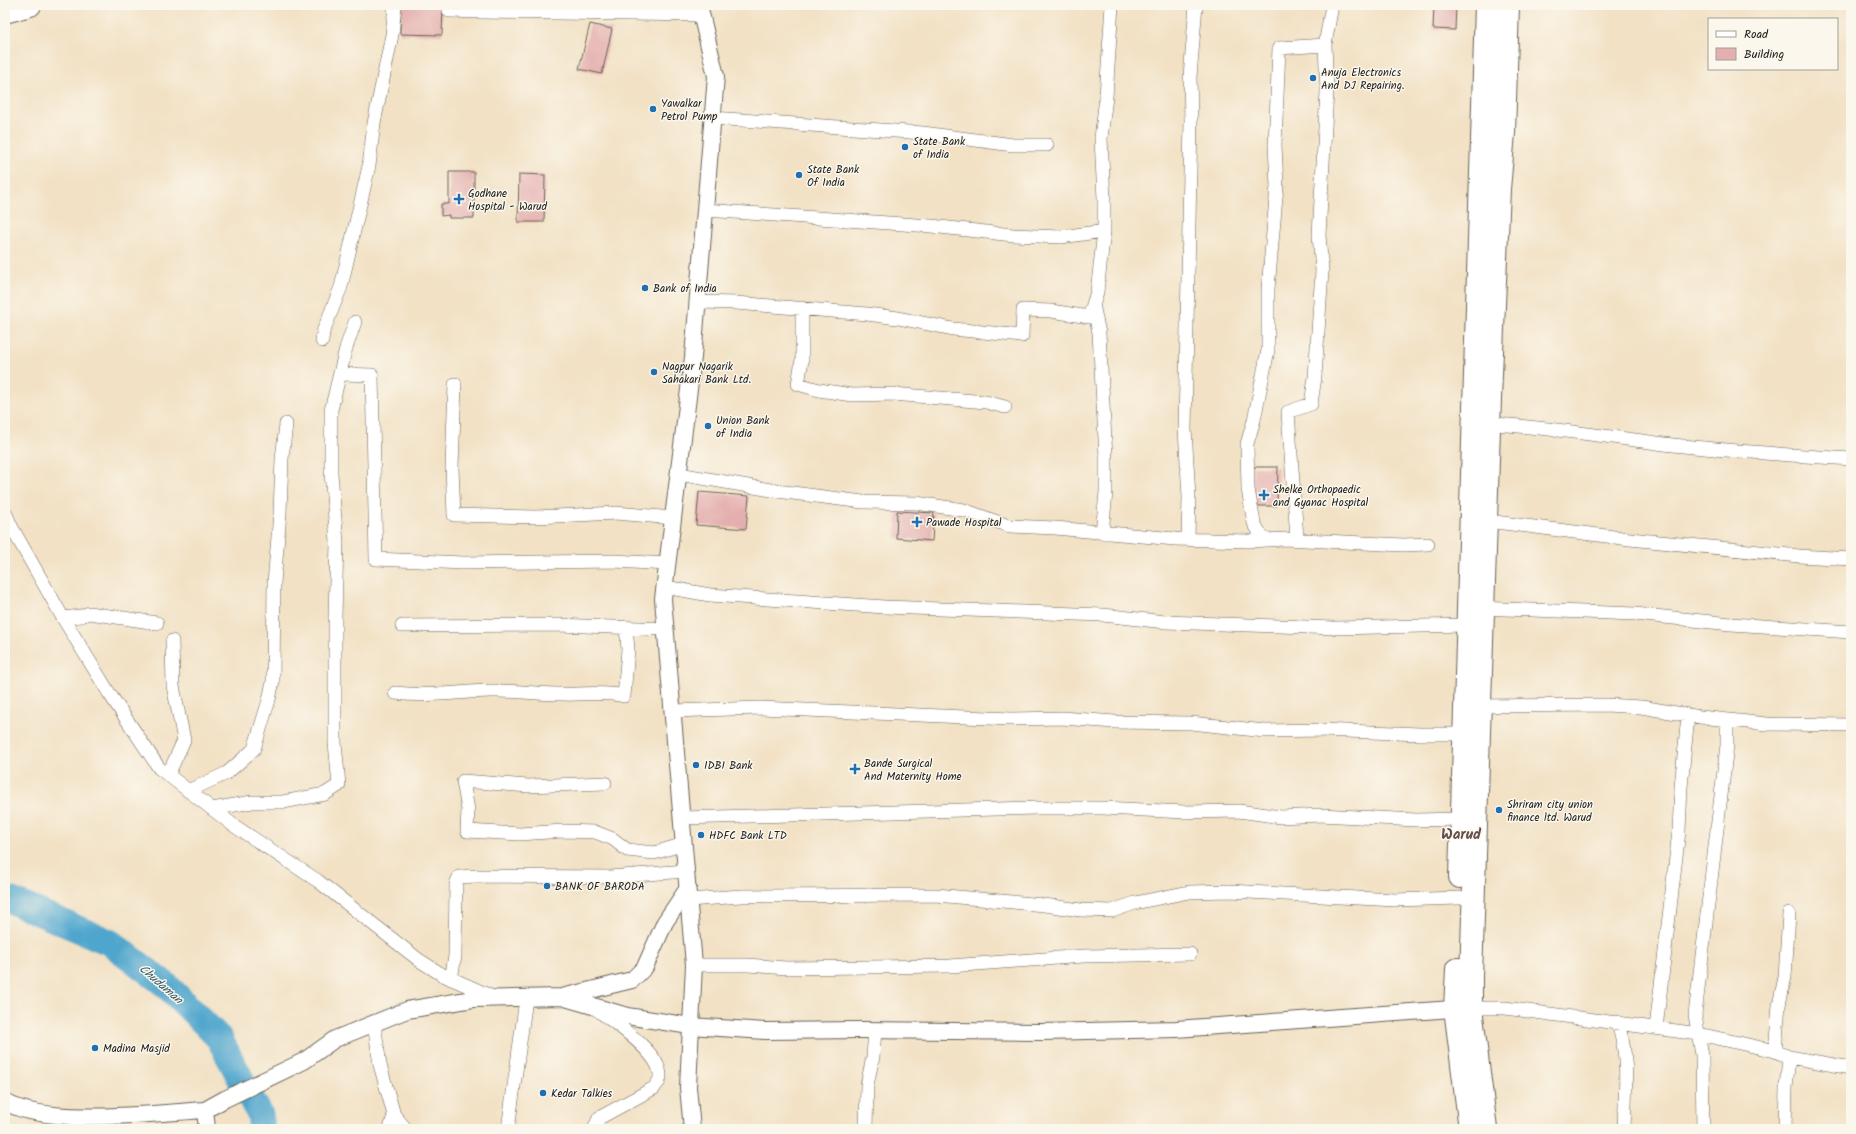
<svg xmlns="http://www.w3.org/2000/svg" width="1856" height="1134" font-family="Kalam,sans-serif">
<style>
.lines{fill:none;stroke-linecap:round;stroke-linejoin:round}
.river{stroke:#50a6cd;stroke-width:27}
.building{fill:#e4afae}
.minor-casing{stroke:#676157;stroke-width:14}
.tertiary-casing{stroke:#676157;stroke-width:18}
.trunk-casing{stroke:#676157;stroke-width:24}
.minor{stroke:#fff;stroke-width:13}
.tertiary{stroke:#fff;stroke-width:16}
.trunk{stroke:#fff;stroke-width:22}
.poi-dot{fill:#1f6fb2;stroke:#fbf7ec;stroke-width:1.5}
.labels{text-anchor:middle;stroke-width:3;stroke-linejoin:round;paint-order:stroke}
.poi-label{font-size:11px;fill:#1c1c1c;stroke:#fbf7ec;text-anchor:start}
.water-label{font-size:12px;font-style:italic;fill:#335a6c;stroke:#fbf7ec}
.district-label{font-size:15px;font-weight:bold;fill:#624f4f;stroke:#fbf7ec}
</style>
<rect width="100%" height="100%" fill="#fbf7ec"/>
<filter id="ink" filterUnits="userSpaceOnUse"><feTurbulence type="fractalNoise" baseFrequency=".025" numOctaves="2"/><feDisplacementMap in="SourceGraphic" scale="8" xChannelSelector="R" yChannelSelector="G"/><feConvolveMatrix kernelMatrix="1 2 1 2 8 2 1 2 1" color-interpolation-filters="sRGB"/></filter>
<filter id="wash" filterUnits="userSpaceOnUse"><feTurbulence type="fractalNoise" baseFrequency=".012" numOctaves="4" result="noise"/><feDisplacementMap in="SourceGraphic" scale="16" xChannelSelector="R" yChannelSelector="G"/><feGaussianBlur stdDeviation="0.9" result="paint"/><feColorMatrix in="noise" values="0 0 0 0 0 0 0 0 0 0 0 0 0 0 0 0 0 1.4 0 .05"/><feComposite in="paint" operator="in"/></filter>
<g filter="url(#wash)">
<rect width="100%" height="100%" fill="#f2e1c4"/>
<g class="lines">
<!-- river -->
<path class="river" d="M5,898L111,943L166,985L219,1038L260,1115L262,1129"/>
</g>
<g id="blocks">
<!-- building -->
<path class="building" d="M401,5H443L442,35L400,34Z
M1434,5H1456L1455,30L1433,29Z
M590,24L612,29L602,74L579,69Z
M449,172H474V218H449V215L441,216V204H449Z
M519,174L545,175L544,222H518Z
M1253,467H1278L1277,506H1253Z
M699,492L749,496L746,529L696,525Z
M897,511L934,513L932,541L896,538Z"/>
</g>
</g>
<g filter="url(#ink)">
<use href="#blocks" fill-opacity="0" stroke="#676157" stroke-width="1"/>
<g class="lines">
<!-- minor casing -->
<g class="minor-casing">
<path id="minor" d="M449,5V11L480,12L701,15
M713,118L923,133L1013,145H1047
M705,210L931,226L1013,235L1061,237L1104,231
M698,302L736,303L867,314L898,318L953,329L1022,336L1023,310L1051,311L1089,317L1097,292L1104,231V199L1101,138L1106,97L1112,5
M1093,304L1099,333L1106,457V492L1102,533
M802,308V360L798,384L819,390L852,395L893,394L986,402L1005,407
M322,341L323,332L341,287L369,166L374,123L392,35L395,5
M341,374L372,375L376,559L463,563L614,561L668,564
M455,384L452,468L454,515L536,517L616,513L673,518
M1483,423C1544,427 1604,436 1664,444C1726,451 1789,455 1851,459
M679,474L777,491L863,502L916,503L964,510L1009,526L1055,528L1175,539L1248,541L1285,539L1403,545L1428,544
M5,512L12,528L63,618L109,693L159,768L233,825L318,881L419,960L441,974L495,998
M1479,520L1630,539L1799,556L1851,559
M1297,539L1288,412L1311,404L1315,377L1322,271L1319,235L1327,91L1325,45
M1188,540L1189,497L1185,429L1191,120L1190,77L1196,5
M1264,540L1254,523L1248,489L1247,444L1254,420L1268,350V289L1277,186L1275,145L1279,48L1325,45L1332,5
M665,587L710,595L767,599L885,607L1103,615L1165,622L1335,628L1467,625
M1477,608L1635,614L1731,624L1851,632
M63,618L81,616L89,613L157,623
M402,626L557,625L666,629
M395,693C426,697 458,692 490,691C514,690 538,694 563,694C584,695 603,691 624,696L628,649L626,628
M1473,706L1606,705L1641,707L1700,717L1767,724L1851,725
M673,711L760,708L1011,719L1062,718L1115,722L1191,723L1265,731L1321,730L1420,734H1464
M168,775L184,740L173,686L172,641
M605,783L528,786L463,781L468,810L467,831L520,834L563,831L595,832L613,839L627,850L654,853L684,844
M188,791L227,773L254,749L269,700L273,681L274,583L280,513L282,459L286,424
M212,809L252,802H283L325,794L339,785L335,743V617L337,542L331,473V410L346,348L355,322
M682,818L1036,808H1103L1185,812L1239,811L1281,817L1320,815L1416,820L1461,819
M689,900L741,896L936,895L1044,905L1081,910L1112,911L1135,903L1189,892L1229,891L1395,900L1460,898
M694,965H748L786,968L950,966L1084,956L1190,954
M451,979L455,956L456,884L459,877L476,876L610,877L686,871
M1471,1008H1505L1699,1034L1775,1051L1789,1057L1851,1068
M1617,1022C1630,1056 1625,1093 1624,1129
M374,1023L380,1065L394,1115L406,1129
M1656,1028L1679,831L1681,787L1688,715
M1775,1051L1779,1005L1785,977L1789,914
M74,1116L78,1129
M390,1129L394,1115
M508,1129L526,999
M594,1129L599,1118L654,1088C655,1086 658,1083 659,1081C668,1057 612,1021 596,1009
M866,1129L867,1085L873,1057L875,1030
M1703,1129L1702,1055L1695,1015L1727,745V720
M1785,1129L1786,1088L1789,1057"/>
</g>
<!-- tertiary casing -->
<g class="tertiary-casing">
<path id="tertiary" d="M562,997L627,1016L690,1026L765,1031L861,1030L1042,1032L1176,1029L1466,1008
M5,1102C49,1127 154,1113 205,1110
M207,1129L205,1110L225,1099L304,1061L335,1039L407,1010L473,999L562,997L632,980L645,967L665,922L688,888
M692,1129L688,1087L694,965L663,599L693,357L716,76L699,5"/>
</g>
<!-- trunk casing -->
<g class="trunk-casing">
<path id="trunk" d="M5,12L30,5
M1460,877L1486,5
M1457,969L1455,1008L1470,1129
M1486,1129L1471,1008V977L1490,398L1499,189L1504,133L1508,5"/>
</g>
<!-- minor -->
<use href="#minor" class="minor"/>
<!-- tertiary -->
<use href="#tertiary" class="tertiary"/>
<!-- trunk -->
<use href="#trunk" class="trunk"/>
</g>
</g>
<!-- markers -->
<g class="poi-dot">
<circle cx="1313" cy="78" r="4"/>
<circle cx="653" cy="109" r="4"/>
<circle cx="905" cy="147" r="4"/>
<circle cx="799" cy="175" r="4"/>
<path d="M457 193h4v4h4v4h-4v4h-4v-4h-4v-4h4z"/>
<circle cx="645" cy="288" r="4"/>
<circle cx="654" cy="372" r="4"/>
<circle cx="708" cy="426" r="4"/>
<path d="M1262 489h4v4h4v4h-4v4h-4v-4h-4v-4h4z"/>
<path d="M915 516h4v4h4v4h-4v4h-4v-4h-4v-4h4z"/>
<circle cx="696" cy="765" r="4"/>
<path d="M853 763h4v4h4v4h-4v4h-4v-4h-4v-4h4z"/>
<circle cx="1499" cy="810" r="4"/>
<circle cx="701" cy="835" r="4"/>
<circle cx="547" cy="886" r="4"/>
<circle cx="95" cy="1048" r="4"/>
<circle cx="543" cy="1093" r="4"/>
</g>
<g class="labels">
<!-- poi labels -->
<g class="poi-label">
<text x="1321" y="76">Anuja Electronics<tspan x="1321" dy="13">And DJ Repairing.</tspan></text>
<text x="661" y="107">Yawalkar<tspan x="661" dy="13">Petrol Pump</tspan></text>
<text x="913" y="145">State Bank<tspan x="913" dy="13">of India</tspan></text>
<text x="807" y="173">State Bank<tspan x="807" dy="13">Of India</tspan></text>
<text x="468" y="197">Godhane<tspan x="468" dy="13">Hospital - Warud</tspan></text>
<text x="653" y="292">Bank of India</text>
<text x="662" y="370">Nagpur Nagarik<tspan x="662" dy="13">Sahakari Bank Ltd.</tspan></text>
<text x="716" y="424">Union Bank<tspan x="716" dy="13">of India</tspan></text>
<text x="1273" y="493">Shelke Orthopaedic<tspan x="1273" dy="13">and Gyanac Hospital</tspan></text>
<text x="926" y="526">Pawade Hospital</text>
<text x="864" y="767">Bande Surgical<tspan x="864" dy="13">And Maternity Home</tspan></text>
<text x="704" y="769">IDBI Bank</text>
<text x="1507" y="808">Shriram city union<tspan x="1507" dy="13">finance ltd. Warud</tspan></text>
<text x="709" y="839">HDFC Bank LTD</text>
<text x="555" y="890">BANK OF BARODA</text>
<text x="103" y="1052">Madina Masjid</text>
<text x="551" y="1097">Kedar Talkies</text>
</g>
<!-- water labels -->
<g class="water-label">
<text transform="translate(161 984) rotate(41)" y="4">Chudaman</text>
</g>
<!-- district labels -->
<g class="district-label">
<text x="1461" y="839">Warud</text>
</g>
</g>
<!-- margin -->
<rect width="1856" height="1134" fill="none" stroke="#fbf7ec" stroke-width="20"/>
<!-- legend -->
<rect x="1708" y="18" width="130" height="52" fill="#fbf7ec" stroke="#a29f99"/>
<rect x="1716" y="31" width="20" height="6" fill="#ffffff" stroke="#a29f99"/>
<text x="1744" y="38" font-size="12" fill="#1c1c1c">Road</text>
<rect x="1716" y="48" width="20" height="12" fill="#e4afae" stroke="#a29f99"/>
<text x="1744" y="58" font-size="12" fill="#1c1c1c">Building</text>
</svg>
